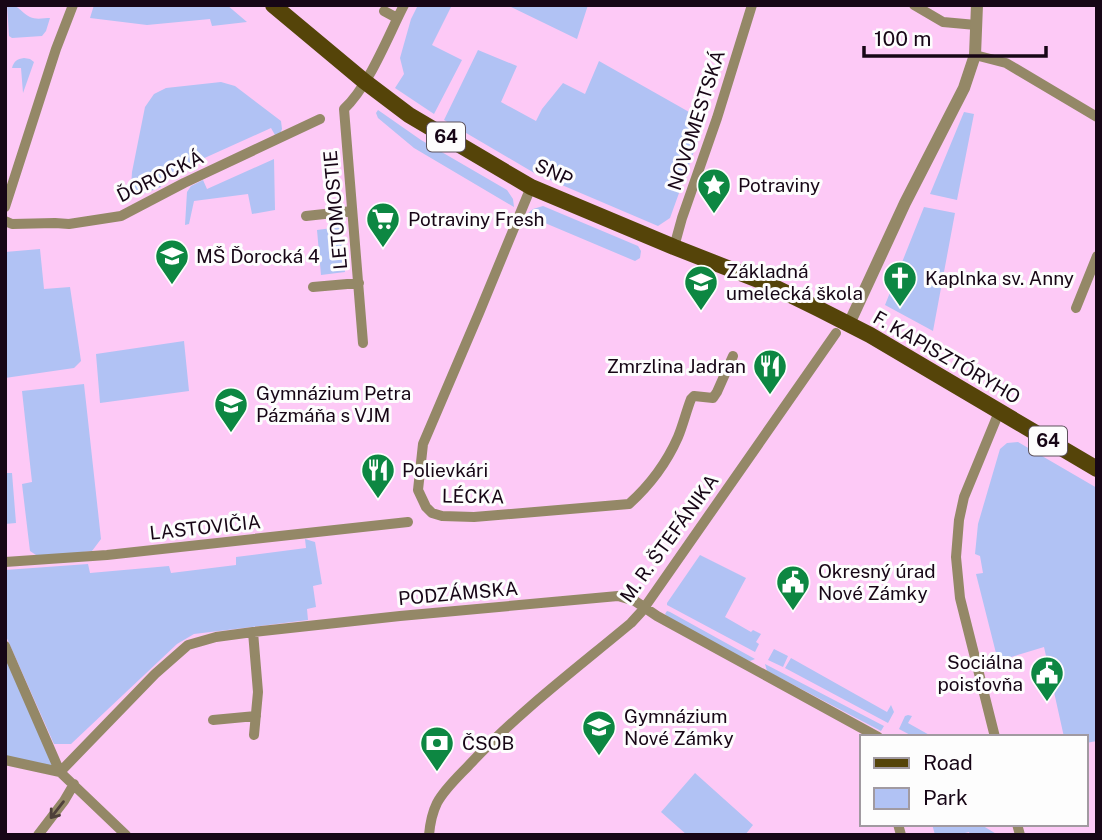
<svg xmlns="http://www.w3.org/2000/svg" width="1102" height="840" font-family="'Public Sans',sans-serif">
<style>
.green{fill:#b1c2f4}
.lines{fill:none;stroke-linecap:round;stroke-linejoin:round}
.minor{stroke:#948867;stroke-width:10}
.tertiary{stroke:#948867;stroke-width:12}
.primary{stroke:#554409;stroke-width:16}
.oneway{stroke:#4f403a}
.labels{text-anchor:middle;stroke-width:6;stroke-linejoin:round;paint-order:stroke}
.shield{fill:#fdfdfd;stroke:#5c505b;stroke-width:2}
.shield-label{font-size:18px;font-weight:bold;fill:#170616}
.street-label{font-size:19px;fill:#170616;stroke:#fdfdfd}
.poi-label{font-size:19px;fill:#170616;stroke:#fdfdfd;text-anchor:start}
</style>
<rect width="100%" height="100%" fill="#fdc9f6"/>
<!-- green -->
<path class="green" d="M7,5C20,5 20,12 30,17C36,20 44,18 50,18L46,31L42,36L12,38L9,36Z
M94,5H227L247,22L212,26L210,19L147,25L90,18Z
M418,5H452L432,45L462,60L434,114L395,88L404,74L400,58L411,19Z
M507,5H588L577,39Z
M478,50L517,66L501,102L536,121L542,109L563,83L585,94L599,61L705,121L670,218L658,226L536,174L444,120Z
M24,58L30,59L34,62L23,93L21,68H12C14,61 17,59 24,58Z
M221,82L235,86L281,121L282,129L280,134L275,135L271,128L158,179L161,187L140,195L131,188L132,172L145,107L154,94L166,88Z
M378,110L421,140L507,190L513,199L514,207L414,148L378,118L376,113Z
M964,112L974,114L957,200L930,194Z
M274,159L275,210L252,214L248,194L194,201L189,224L185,225L187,192L191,186L203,180L207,189Z
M543,206L638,246L641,251L640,258L635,261L526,215L533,209Z
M924,207L955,213L933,331L885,305Z
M340,227L345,272L321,275L317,230Z
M40,249L44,289L70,287L81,361L74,368L5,378V252Z
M184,341L189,391L100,403L96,354Z
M84,384L101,539L92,551L39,557L30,551L22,484L32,482L22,391Z
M1018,442L1097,488V741L1086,743V737H1064L1044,647L998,661L976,574L983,573L980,556L975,554L978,524L1000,449L1007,443Z
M5,473H12L16,523L5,524Z
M305,539L315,542L322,584L313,586L316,607L307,609L308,620L194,634L177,644L71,744H54L5,634V570L88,564L90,573L169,566L171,573L236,565V557L306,548Z
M700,555L746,578L725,617L751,632L753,630L761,634L756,642L759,644L755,652L667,605V603Z
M667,611L670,612L755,659L750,661L743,659L668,617L665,614Z
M5,646L60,772L5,760Z
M774,649L788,656L783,667L768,660Z
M791,658L887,712L891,705L894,712L888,723L785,668Z
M765,664L884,726L881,731L767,671Z
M908,715L912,716L908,723L933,737H914L899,729L905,716Z
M695,773L753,825L745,835H687L661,812Z
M932,824H980L998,835H970L969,832L957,835H935Z"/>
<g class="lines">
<!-- minor -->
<path class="minor" d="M914,5L943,22L976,25
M384,11L397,18
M975,55L1006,63L1097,117
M531,187L479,313L423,444L418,490L426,507L432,513L442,516L474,517L629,504C649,486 667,462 678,437C683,425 686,412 691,399L694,396L713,398L717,392L733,356
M5,207L56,49L73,5
M306,216L352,211
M5,221L12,224L55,223L69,224L121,216L184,183L320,119
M674,247L682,218L717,118L752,5
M313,287L359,283
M1076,308L1097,256
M363,343L344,109C369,86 388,36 404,5
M5,562L107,555L408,522
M253,632L258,692L254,735
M5,646L60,772
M213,720L256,716
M995,737L960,598L956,557L959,520L964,497L999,412
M5,760L60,772L126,835
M60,772L155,674L188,645L216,637L253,632L400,616L618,596L635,601L657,616L878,737
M898,824L901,835
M1017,824L1020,835
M38,835L64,801L74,784
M429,835C430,824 432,813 437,803C445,788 460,775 472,762C520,711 577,668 631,623L642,611L836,333"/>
<!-- tertiary -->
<path class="tertiary" d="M849,324L905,203L964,88L975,55L977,5"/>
<!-- primary -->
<path class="primary" d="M273,5L364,81L409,115L531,187L674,247L766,283L819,309L870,335L1097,469"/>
</g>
<!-- one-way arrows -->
<defs><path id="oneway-shaft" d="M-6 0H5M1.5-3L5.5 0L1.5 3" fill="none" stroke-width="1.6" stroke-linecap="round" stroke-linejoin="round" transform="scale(1.75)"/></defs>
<use class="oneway" href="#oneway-shaft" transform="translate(57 810) rotate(128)"/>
<!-- icons -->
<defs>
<g id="sight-pin" transform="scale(1.75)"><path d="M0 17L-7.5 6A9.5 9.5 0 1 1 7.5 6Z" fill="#0d8742" stroke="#fdfdfd"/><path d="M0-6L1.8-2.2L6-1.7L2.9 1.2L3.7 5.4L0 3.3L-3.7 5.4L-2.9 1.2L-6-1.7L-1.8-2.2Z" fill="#fff"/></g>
<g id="supermarket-pin" transform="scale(1.75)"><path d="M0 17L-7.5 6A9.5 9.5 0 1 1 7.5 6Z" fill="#0d8742" stroke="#fdfdfd"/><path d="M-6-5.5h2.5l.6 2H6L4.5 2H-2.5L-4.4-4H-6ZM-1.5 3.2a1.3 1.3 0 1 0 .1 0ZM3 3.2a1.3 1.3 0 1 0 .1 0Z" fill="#fff"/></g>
<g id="school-pin" transform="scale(1.75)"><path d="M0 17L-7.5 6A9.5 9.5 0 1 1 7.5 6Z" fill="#0d8742" stroke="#fdfdfd"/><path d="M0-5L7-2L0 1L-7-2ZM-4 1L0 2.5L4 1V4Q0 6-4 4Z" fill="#fff"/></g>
<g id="church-pin" transform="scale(1.75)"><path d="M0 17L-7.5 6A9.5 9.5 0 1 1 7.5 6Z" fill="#0d8742" stroke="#fdfdfd"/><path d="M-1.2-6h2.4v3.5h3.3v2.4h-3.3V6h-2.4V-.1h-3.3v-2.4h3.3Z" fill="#fff"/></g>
<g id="restaurant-pin" transform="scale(1.75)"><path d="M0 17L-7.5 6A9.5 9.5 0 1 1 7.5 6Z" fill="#0d8742" stroke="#fdfdfd"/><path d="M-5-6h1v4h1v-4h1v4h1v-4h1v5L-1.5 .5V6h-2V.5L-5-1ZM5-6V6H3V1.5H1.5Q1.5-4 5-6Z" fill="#fff"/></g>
<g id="civic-pin" transform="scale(1.75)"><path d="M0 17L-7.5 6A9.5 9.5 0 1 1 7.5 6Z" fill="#0d8742" stroke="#fdfdfd"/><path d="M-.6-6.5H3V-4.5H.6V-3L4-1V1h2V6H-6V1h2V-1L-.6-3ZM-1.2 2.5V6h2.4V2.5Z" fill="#fff"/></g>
<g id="bank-pin" transform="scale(1.75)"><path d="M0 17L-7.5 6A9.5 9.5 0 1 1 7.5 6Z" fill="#0d8742" stroke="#fdfdfd"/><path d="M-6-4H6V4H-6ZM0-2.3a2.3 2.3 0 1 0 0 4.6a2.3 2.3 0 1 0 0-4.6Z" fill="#fff"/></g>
</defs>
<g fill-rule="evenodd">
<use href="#sight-pin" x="714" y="185"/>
<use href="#supermarket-pin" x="383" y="219"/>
<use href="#school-pin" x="172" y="256"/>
<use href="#church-pin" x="900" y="278"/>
<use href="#school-pin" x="701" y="282"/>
<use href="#restaurant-pin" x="770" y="366"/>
<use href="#school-pin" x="231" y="404"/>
<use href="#restaurant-pin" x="378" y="470"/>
<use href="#civic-pin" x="793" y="582"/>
<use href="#civic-pin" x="1047" y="673"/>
<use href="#school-pin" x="599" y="727"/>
<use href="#bank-pin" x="437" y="743"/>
</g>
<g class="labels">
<!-- shield labels -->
<g class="shield">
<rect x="427" y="122.5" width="38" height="29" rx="5"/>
<rect x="1029" y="426.5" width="38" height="29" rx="5"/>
</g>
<g class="shield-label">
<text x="446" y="143">64</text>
<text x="1048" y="447">64</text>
</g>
<!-- street labels -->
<g class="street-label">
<text transform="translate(696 120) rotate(-72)" y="7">NOVOMESTSKÁ</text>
<text transform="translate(554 172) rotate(25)" y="7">SNP</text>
<text transform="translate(160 176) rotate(-26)" y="7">ĎOROCKÁ</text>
<text transform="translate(335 210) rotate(-95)" y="7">LETOMOSTIE</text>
<text transform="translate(947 357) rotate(30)" y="7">F. KAPISZTÓRYHO</text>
<text transform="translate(473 496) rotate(1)" y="7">LÉCKA</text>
<text transform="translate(205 527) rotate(-6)" y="7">LASTOVIČIA</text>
<text transform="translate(669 538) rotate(-54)" y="7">M. R. ŠTEFÁNIKA</text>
<text transform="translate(458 593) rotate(-5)" y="7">PODZÁMSKA</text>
</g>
<!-- poi labels -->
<g class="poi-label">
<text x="738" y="192">Potraviny</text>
<text x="408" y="226">Potraviny Fresh</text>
<text x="196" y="263">MŠ Ďorocká 4</text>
<text x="726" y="278">Základná<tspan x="726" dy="22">umelecká škola</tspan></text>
<text x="925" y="285">Kaplnka sv. Anny</text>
<text x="746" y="373" text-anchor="end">Zmrzlina Jadran</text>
<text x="256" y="400">Gymnázium Petra<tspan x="256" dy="22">Pázmáňa s VJM</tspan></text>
<text x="402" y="477">Polievkári</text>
<text x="818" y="578">Okresný úrad<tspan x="818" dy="22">Nové Zámky</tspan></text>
<text x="1023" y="669" text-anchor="end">Sociálna<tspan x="1023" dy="22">poisťovňa</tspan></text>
<text x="624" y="723">Gymnázium<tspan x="624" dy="22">Nové Zámky</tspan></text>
<text x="462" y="750">ČSOB</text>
</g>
</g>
<!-- border -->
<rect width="1102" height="840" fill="none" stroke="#170616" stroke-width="14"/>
<!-- legend -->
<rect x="860" y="735" width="228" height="91" fill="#fdfdfd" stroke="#a19aa1" stroke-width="2"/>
<rect x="874" y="758" width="35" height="10" fill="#554409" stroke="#a19aa1" stroke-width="2"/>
<text x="923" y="770" font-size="21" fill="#170616">Road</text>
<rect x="874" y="788" width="35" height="21" fill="#b1c2f4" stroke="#a19aa1" stroke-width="2"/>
<text x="923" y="805" font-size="21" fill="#170616">Park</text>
<!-- scale -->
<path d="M864 46v10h182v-10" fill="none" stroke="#170616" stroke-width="3.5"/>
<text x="874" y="46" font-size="21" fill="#170616" stroke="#fdfdfd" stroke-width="5" paint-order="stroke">100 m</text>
</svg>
